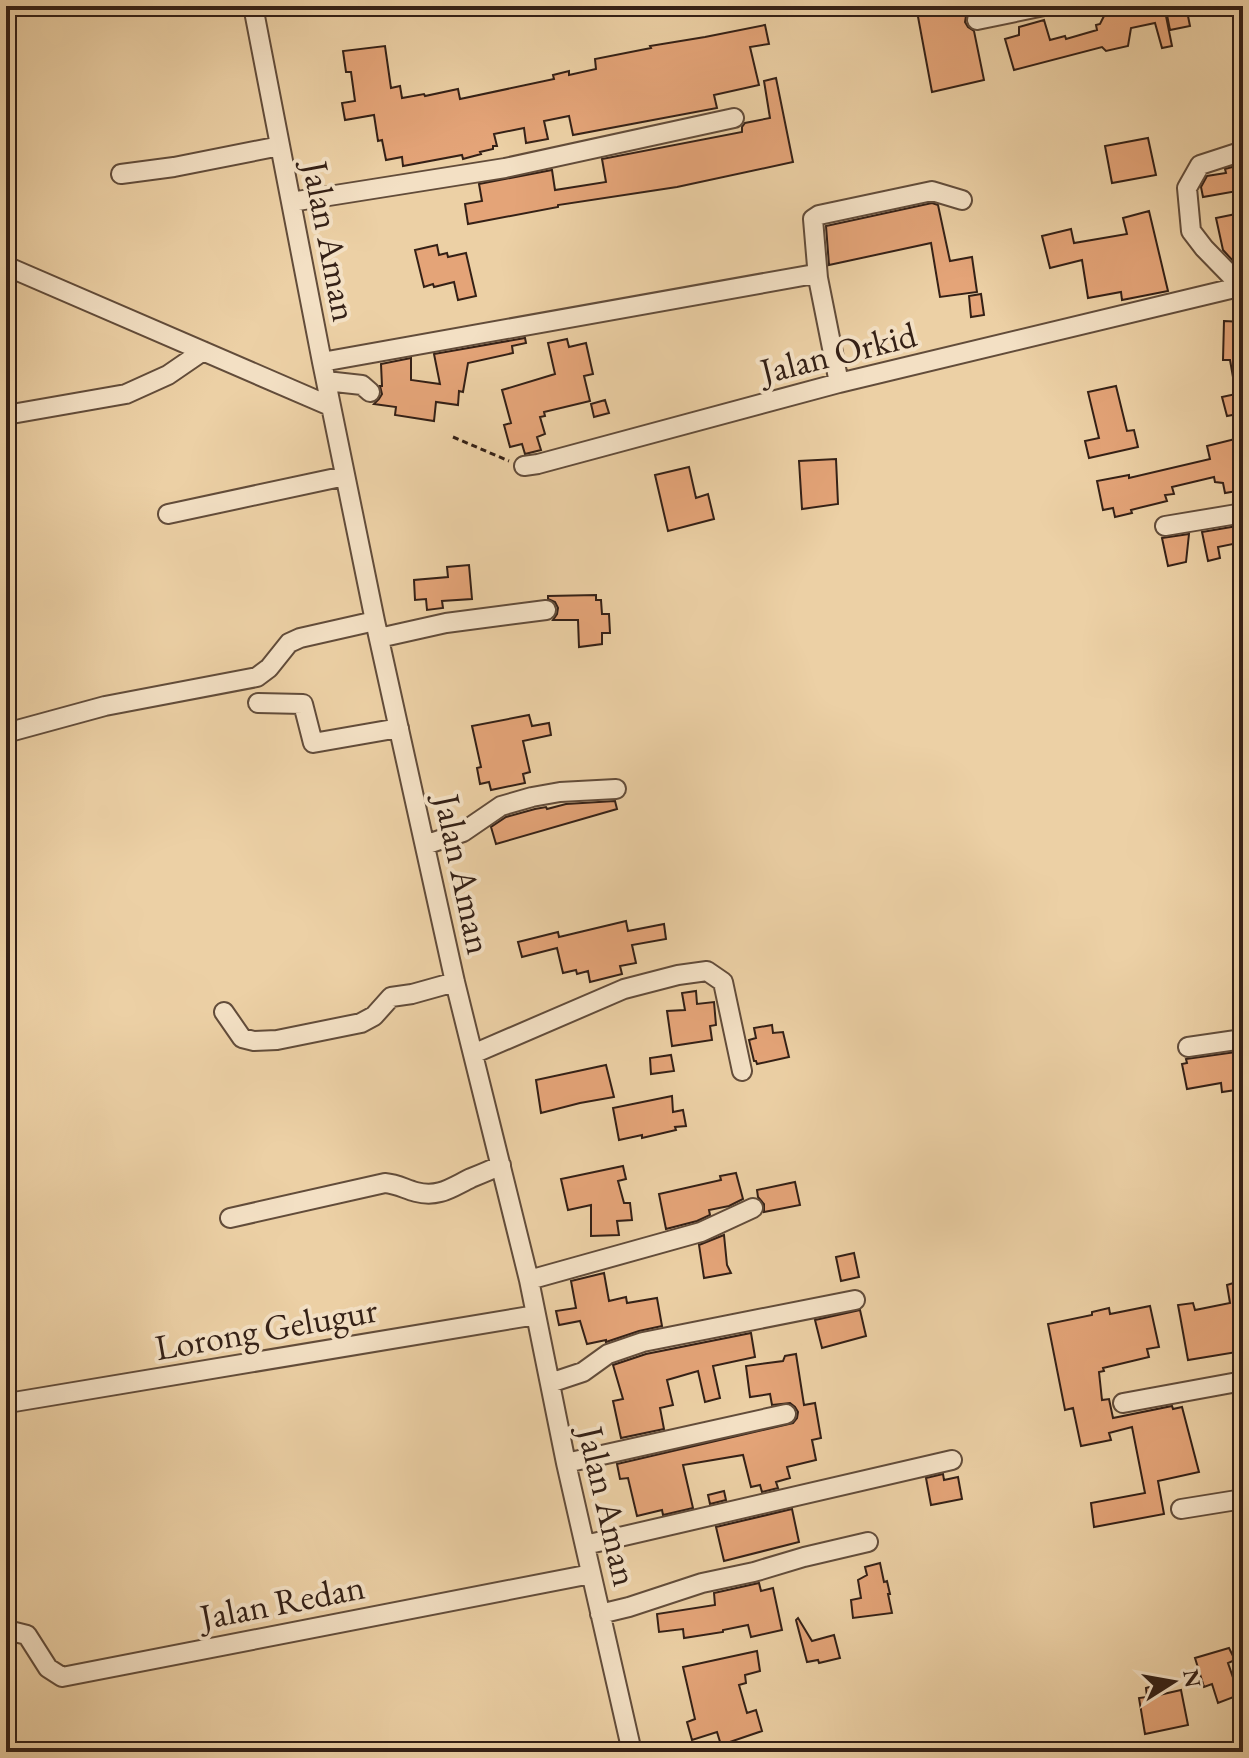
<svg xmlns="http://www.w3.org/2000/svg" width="1249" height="1758" font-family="'EB Garamond',serif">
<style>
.building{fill:#e4a478;stroke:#342016;stroke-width:2}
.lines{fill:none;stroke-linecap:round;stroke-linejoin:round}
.minor-casing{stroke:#624c3a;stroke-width:22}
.path{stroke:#342016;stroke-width:3;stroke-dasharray:6 4;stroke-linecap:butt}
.minor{stroke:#f3e0c4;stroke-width:18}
.labels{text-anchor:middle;stroke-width:8;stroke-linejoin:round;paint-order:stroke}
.street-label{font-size:36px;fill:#342016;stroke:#f3e0c4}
</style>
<rect width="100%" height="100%" fill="#ecd0a5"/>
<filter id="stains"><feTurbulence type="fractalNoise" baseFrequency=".0025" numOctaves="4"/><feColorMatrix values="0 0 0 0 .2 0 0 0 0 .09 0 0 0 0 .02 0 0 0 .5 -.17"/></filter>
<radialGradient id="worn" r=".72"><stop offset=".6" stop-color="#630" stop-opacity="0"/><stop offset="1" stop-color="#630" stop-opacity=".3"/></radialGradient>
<!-- building -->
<path class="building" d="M916,6H969L970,11L966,16L965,22L968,27L974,31L984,80L932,92Z
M1126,6H1164L1172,46L1162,48L1155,23L1131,28L1128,46L1106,51L1102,47L1014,70L1005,39L1019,35V27L1044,20L1050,40L1065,36L1066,39L1097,30L1096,25L1100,24L1104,16L1128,12Z
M1187,11L1190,26L1170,30L1167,15Z
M765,25L769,44L750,47L759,85L714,95L717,108L573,135L569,116L544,121L548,139L526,143L524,128L494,134L497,146H493V149L480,152L481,154L463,159L462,155L403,166L402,157L386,160L382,140L378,141L374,115L345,120L342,103L355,101L351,72H346L343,51L385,46L391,88L400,86L402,98L424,94L425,96L458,89L460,99L554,79L553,75L569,71V75L596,69L595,59L651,48L650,46L705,37Z
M776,78L793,162L677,187L558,205V207L468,224L465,204L482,201L479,184L552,170L555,190L606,182L602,159L742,132V127L745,123L770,118L764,81Z
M1148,138L1156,175L1112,183L1105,146Z
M1243,164V190L1203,197L1201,187L1207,176L1226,173L1225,169Z
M932,203L938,205L950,261L972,257L977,292L940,297L931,243L829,265L826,226Z
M1149,211L1168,291L1122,300L1121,292L1088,298L1082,260L1050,268L1042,236L1071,229L1074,243L1127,234L1123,218Z
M1236,214L1243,248V260L1234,262L1223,250L1216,218Z
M437,245L439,255L447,253L448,257L466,253L476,296L458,300L454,282L434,287L433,284L424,287L415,250Z
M981,294L984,315L971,317L969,296Z
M1224,321L1243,322V413L1227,416L1222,397L1236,394L1230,360H1223Z
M525,338L526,343L512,346L513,353L468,363L463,392L459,391L458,405L436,402L434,421L395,415L396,407L374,404L379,399L382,394L380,386H382L381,364L411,358V380L440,384L434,354Z
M567,339L569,347L586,343L593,374L584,376L590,401L544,412L545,416L540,417L545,434L537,437L541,450L525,454L522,444L510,447L504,425L511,423L502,390L555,374L548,343Z
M1116,386L1127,431L1134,430L1138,447L1089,458L1085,441L1099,438L1088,392Z
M605,400L609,413L594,417L591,404Z
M1243,437V490L1225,493L1223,483L1215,482L1214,477L1172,487L1174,494L1165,495L1167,501L1131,510L1132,513L1115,517L1113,508L1103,510L1097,481L1129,475V478L1210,459L1207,446Z
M836,459L838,504L802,509L799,461Z
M689,467L696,498L708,494L714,519L668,531L655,475Z
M1243,525V542L1218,547L1220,558L1208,561L1202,532Z
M1189,534L1186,562L1168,566L1162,538Z
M469,565L472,599L442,601L443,608L427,610L426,599L415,600L414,580L448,577L447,567Z
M596,595V600H601L602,614H609L610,633H602V644L579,647L578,620H553L557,614L558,608L555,602L548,599V596Z
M529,715L532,726L549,723L551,735L523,741L530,772L523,774L525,783L491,790L489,782L480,784L477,768L481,767L472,726Z
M615,801L617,809L496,844L491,827L506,817L535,809L546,807L547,809L566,804Z
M626,921L628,931L664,924L666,939L632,945L636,963L620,966L622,974L590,982L588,971L577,974L576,970L563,973L557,948L522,957L518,942L558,932L559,937Z
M696,991L697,1004L714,1002L716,1025L710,1026L712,1040L672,1046L667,1011L685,1010L682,993Z
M772,1025L773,1033L783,1032L789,1057L757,1064L756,1061H754L749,1040L756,1038L754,1028Z
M1243,1051V1089L1222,1092L1221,1083L1187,1089L1182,1064L1187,1063L1186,1059Z
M671,1055L674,1071L651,1074L650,1058Z
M606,1065L614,1097L580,1103L541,1113L536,1080Z
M672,1096L673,1112L683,1110L686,1126L675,1127L676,1130L642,1138V1135L619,1140L613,1108Z
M623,1166L626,1179L618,1181L624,1203H630L632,1220L617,1221L619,1235L591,1236V1205L568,1210L561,1179Z
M736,1173L743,1199L729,1206L709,1210L710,1215L697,1221L666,1229L659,1194L721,1180L720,1176Z
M795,1182L800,1205L764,1212V1204L758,1197L757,1190Z
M724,1235L727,1265L731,1273L704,1278L699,1245Z
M854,1253L859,1277L841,1281L836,1257Z
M604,1273L609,1301L626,1297L627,1303L657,1298L662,1326L639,1331L606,1342V1340L587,1344L580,1321L559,1325L556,1311L576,1308L571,1281Z
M1243,1280V1351L1188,1360L1178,1305L1193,1303L1195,1310L1230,1303L1227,1285Z
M1150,1306L1159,1347L1147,1349L1149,1357L1103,1368L1104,1371L1099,1372L1102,1400L1109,1399L1113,1418L1172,1406L1173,1409L1182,1407L1199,1472L1158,1481L1164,1514L1094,1527L1091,1503L1145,1493L1132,1427L1109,1433L1111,1440L1081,1446L1073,1408L1065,1410L1048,1324L1092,1315V1312L1109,1308L1110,1314Z
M860,1310L866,1336L822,1348L815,1320Z
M751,1333L755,1357L713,1366L720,1398L705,1402L698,1371L667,1380L673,1405L660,1408L664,1429L621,1438L613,1401L623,1399L613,1365L646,1354Z
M796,1354L804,1405L815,1403L821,1438L812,1440L816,1460L787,1467L790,1478L776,1482L778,1488L762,1492L760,1485L751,1487L743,1455L683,1465L693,1508L663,1515L662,1510L637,1516L628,1478L620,1479L617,1464L793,1423L797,1418L798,1412L795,1407L790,1403L772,1405L770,1394L750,1397L746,1366L783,1361L785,1356Z
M943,1474L944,1480L958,1477L962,1499L931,1505L926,1478Z
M724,1491L726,1500L710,1504L708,1495Z
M792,1509L799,1542L724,1561L716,1527Z
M880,1563L884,1582L887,1581L890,1594H888L892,1613L853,1618L851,1600L861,1598L858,1580L867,1575L865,1567Z
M759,1583L761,1591L773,1588L782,1630L751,1637L748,1625L723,1630V1632L684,1638L683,1629L659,1632L657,1614L715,1605L714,1593Z
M798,1618L812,1641L834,1635L840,1658L819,1663L818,1660L807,1662L796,1620Z
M1229,1648L1235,1660L1228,1663L1239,1695L1218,1703L1212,1684L1204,1687L1195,1658Z
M757,1651L760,1671L745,1675L746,1683L739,1685L747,1713L756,1710L762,1731L721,1745L717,1732L692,1740L687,1722L695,1719L683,1667Z
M1157,1685L1159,1695L1181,1690L1188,1725L1145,1734L1139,1698L1147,1697L1146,1688Z"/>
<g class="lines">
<!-- minor casing -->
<g class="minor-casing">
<path id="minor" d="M253,6L322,362L375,621L455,982L529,1280L566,1463L632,1752
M977,20L1044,6
M121,174L174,167L280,146
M291,202L505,168L734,118
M6,266L330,406
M818,278L813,219L819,215L932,191L962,200
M1241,286L1204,248L1191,231L1187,188L1200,165L1243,151
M322,362L809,275L818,278L839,383
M326,381L362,385L370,392
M6,415L126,394L168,375L203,351
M524,466L538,464L839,383L1243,286
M168,514L345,476
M1165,526L1243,513
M379,638L446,623L546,610
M258,703L303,704L313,743L399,728
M6,733L105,706L257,677L269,668L289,643L300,638L375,621
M425,845L463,832L501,806L532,797L560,792L616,789
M224,1012L242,1038L254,1041L277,1040L361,1023L374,1016L391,997L412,994L455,982
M1188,1047L1243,1039
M473,1054L624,989L678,975L707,971L723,982L742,1071
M230,1218L385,1183C397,1184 405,1189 416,1192C439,1198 452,1187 471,1178C481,1174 491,1170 501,1165
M529,1280L701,1232L753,1208
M550,1383L583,1372L608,1354L643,1342L855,1300
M1123,1403L1243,1381
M6,1405L14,1402L536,1315
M6,1423V1453
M566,1463L786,1414
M1181,1509L1243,1499
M585,1545L952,1460
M600,1614L629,1607L702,1583L754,1572L804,1557L868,1542
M6,1633L15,1632L27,1635L48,1668L62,1677L591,1574"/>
</g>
<!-- path -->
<path class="path" d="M453,437L509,461"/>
<!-- minor -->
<use href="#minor" class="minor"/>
</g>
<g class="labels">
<!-- street labels -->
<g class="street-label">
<text transform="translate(331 241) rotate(79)" y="13">Jalan Aman</text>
<text transform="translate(838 352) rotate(-14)" y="13">Jalan Orkid</text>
<text transform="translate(464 874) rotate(78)" y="13">Jalan Aman</text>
<text transform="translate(266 1328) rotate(-10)" y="13">Lorong Gelugur</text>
<text transform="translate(609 1506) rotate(77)" y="13">Jalan Aman</text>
<text transform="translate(282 1601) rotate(-11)" y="13">Jalan Redan</text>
</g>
</g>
<!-- margin -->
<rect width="1249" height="1758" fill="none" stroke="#ecd0a5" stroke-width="32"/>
<rect x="8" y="8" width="1233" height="1742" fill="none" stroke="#342016" stroke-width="4"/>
<rect x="16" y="16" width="1217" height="1726" fill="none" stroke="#342016" stroke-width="2"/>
<!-- north arrow -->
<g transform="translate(1173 1682) rotate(79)" stroke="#f3e0c4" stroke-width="6" paint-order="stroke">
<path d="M0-6L14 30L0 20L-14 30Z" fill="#342016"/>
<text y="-12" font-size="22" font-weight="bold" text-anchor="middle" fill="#342016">N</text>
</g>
<rect width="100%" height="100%" filter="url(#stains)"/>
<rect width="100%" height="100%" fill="url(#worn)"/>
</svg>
